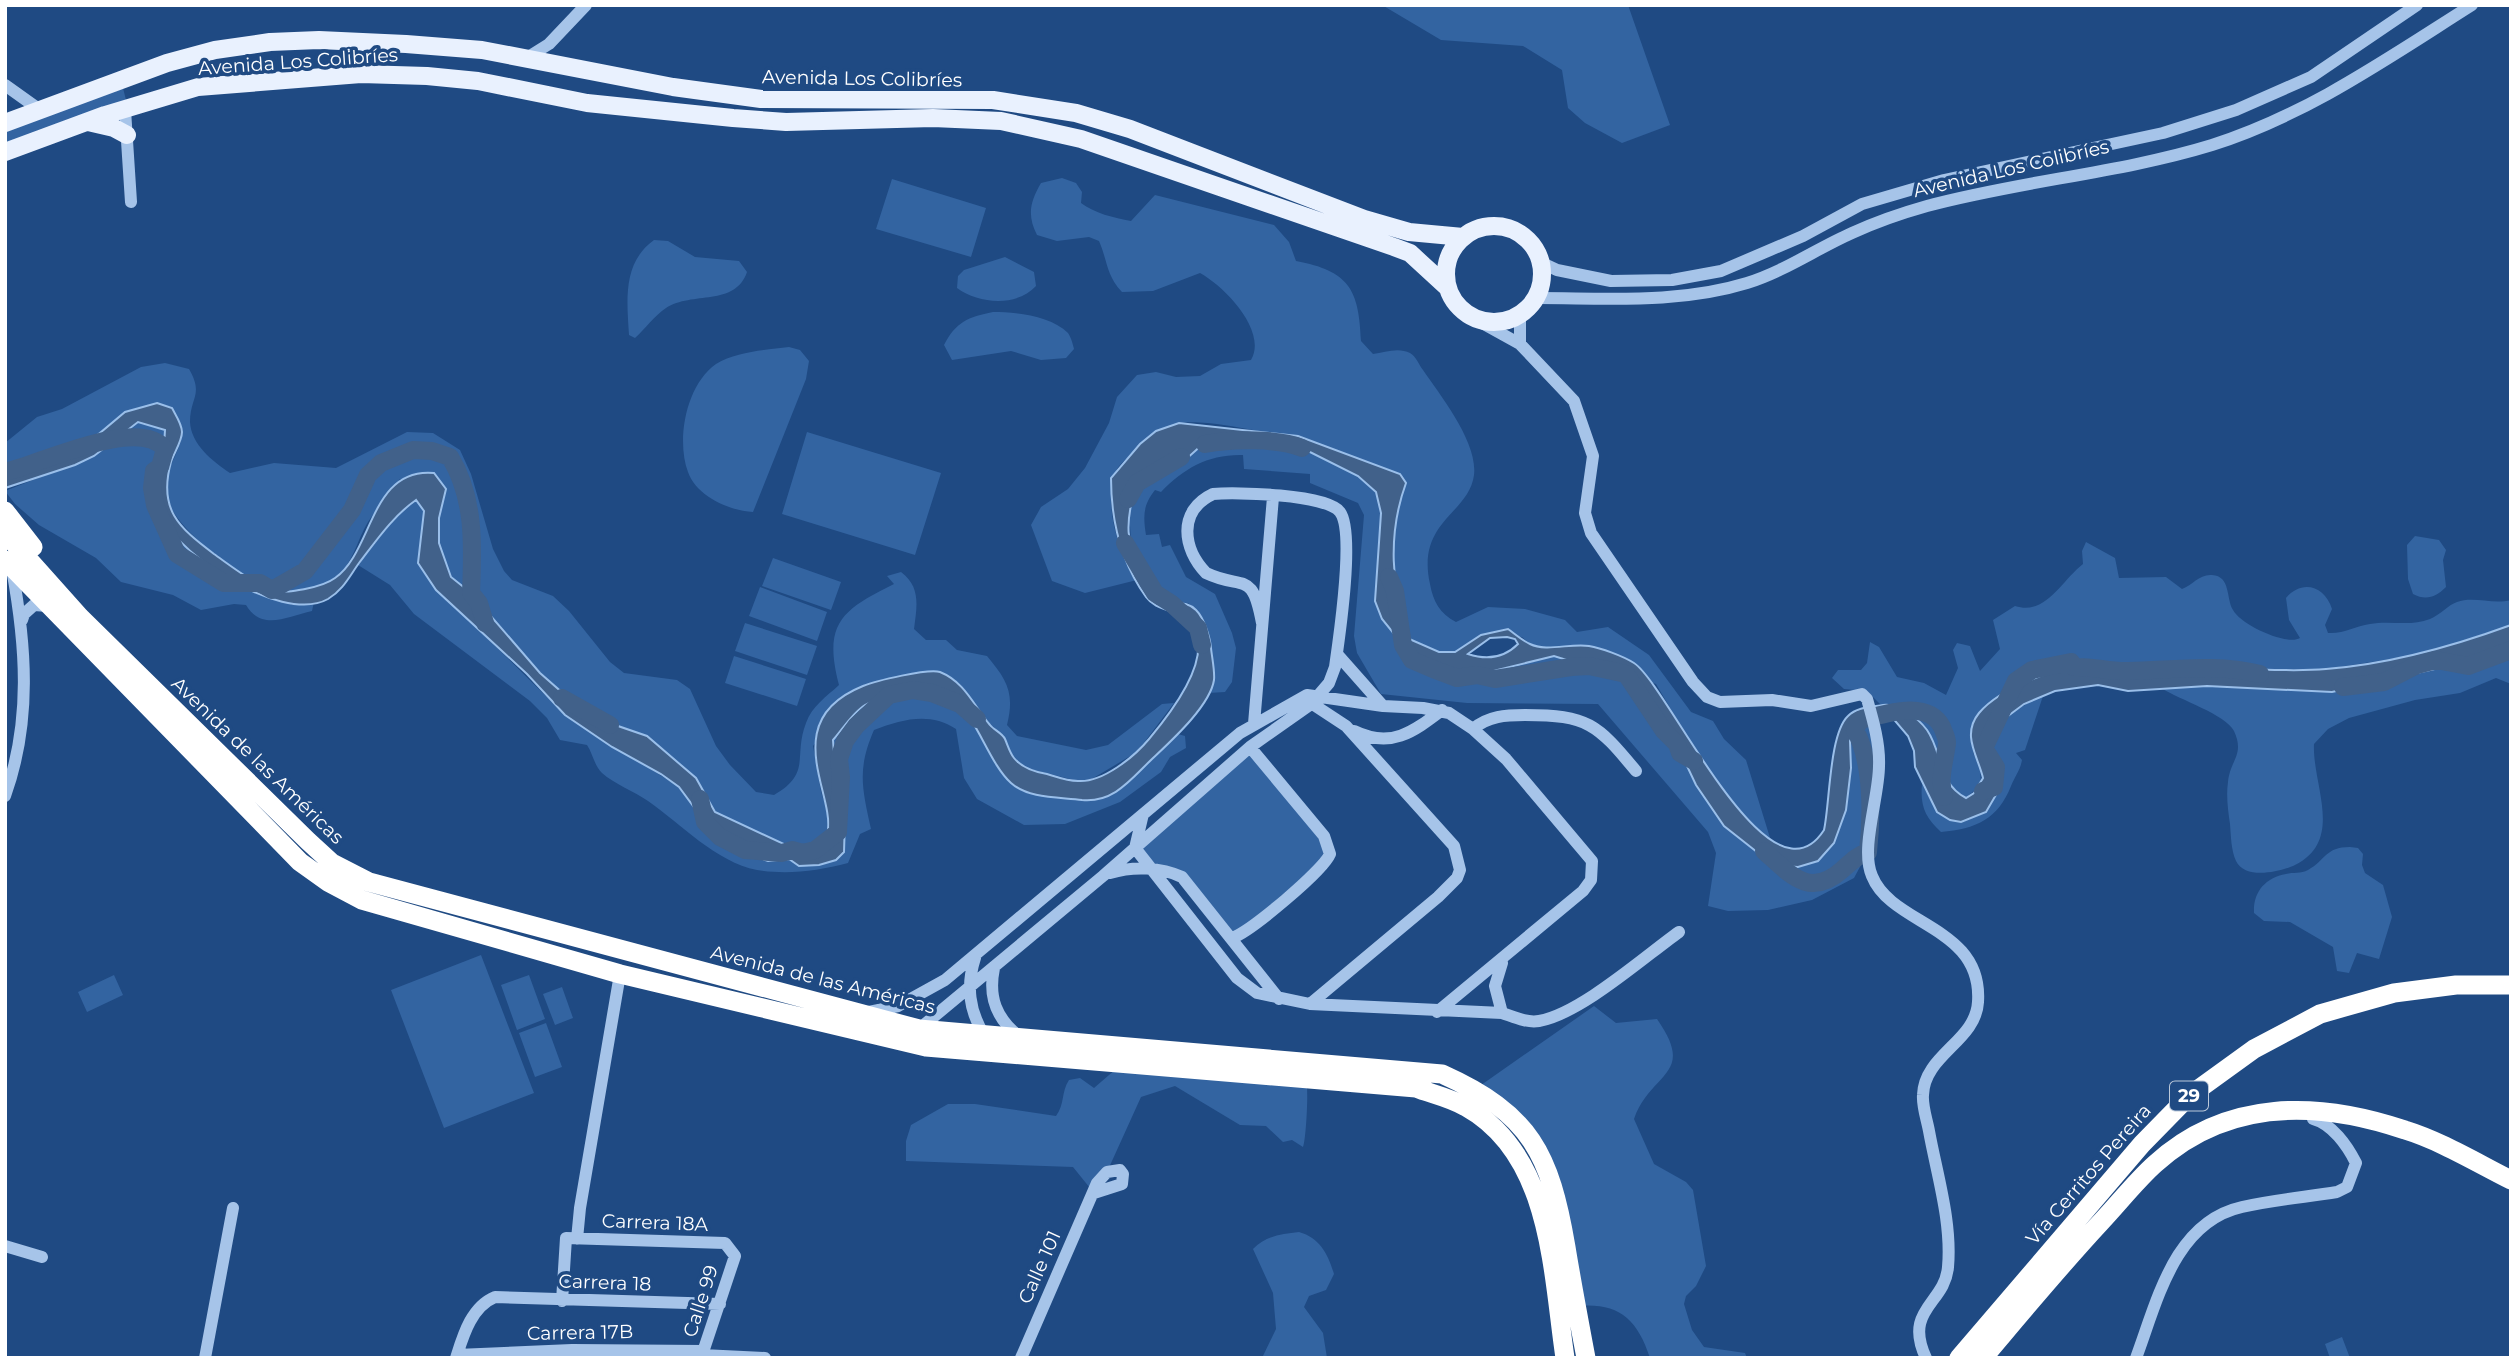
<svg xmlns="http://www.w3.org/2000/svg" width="2516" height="1363" font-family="Montserrat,sans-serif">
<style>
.green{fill:#3364a1}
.water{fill:#41618a;stroke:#9abfea;stroke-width:2;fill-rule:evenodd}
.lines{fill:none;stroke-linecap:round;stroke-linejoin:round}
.river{stroke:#41618a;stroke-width:18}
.minor{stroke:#a6c4e9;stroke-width:12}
.major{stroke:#e9f1fe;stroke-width:18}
.highway{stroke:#fff;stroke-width:19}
.labels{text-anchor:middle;stroke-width:7;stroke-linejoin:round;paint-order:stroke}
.shield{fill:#1f4a83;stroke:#bcc9da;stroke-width:2}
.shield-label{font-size:18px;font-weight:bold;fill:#fff}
.street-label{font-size:19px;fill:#fff;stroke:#1f4a83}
</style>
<rect width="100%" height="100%" fill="#1f4a83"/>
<!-- green -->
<path class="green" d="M1382,5H1628L1670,125L1622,143L1585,123L1568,108L1562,70L1523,46L1441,40Z
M121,80L127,104L5,152V123Z
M1062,178L1076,183L1082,192L1081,203C1094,213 1114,218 1131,221L1155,195L1274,225L1289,242L1296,261C1349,271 1359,289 1361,341L1373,354C1385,352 1399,347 1410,353C1416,356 1419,365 1423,370C1440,395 1478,442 1474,475C1469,514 1416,521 1430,584C1433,601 1440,614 1456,622L1488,607L1525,609L1565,620L1577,632L1608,627L1649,655L1691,712L1713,721L1724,739L1746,760L1771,841C1722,798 1689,740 1656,684L1542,646L1531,645L1522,637L1481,635L1456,652H1439L1407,638C1392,586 1387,535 1406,483C1387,458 1209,413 1177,424C1161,430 1120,459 1115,473C1104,509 1118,550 1137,580L1085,593L1052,581L1031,525L1041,507L1068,489L1085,468L1109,423L1117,397L1137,375L1156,372L1176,377L1200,376L1221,364L1251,360C1268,331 1224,286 1200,273L1153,291L1122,292C1106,275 1108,262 1099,241L1089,237L1057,241L1037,235C1027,215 1030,202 1041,183Z
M892,179L986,208L971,257L876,229Z
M654,240L668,241L695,257L739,261L747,272C735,307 692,291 666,308C655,315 645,329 635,338L629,335C627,301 622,263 654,240Z
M1005,257L1034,272L1036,286C1017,307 979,304 957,288L958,276L964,270Z
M993,312C1015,312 1051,316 1068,333C1071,337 1073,345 1074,349L1066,358L1041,360L1011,351L952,360L944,345C956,322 968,317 993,312Z
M789,347L800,350L809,361L806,379L753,512C730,511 696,496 688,472C676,440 686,385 716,364C737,351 766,350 789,347Z
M165,363L189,369C204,395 190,397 190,422C191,444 212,461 230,473L274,463L336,468L407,432L433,433L460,450L471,474L493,549L504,571L512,580L553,596L569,611L610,662L624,673L677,680L690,689L716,746L730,765L756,792L774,795C812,773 793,757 806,723C812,706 826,697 839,685C823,624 841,610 894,584L887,576L901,572C921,587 917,606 914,629L926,640H946L957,650L987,656C1007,680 1015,693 1007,725L1017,736L1086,750L1108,745L1162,704L1174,703L1137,752L1090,780L1078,781L1026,768L1015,760L1004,737L991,726L955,680L937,671L863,686L813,746C816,761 818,776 821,791C823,801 830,812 830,823C831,846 811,856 792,850L715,812L696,778L647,736L589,716L540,673L471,593L451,577L439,543V518L446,489L400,479C389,493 378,507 368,522C357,540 353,564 336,577C321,589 292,594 274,590C243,582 172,527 165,494C161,473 182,452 182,432C182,424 175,414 171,407L157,403L76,453L5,479V443L37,417L62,409L141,367Z
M138,422L166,430L165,449L154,471L167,525L292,605L314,602L312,611C288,616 262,632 246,605L234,604L201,610L173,595L121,582L96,558L39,525L15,504L5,491L94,456Z
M807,432L941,473L915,555L782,514Z
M1227,441C1245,443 1264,440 1281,443C1303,447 1367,472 1376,493C1389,524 1377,568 1375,601L1416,656L1440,671L1477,675L1554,656L1625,678L1670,730L1696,785L1724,826L1767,860L1834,843C1838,833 1843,822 1845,811C1852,785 1842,730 1867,716L1880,764L1868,852L1854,878L1812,900L1768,910L1728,911L1708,906L1716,853L1708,832L1598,704L1467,703L1381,694L1357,653L1354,636L1364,515L1358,503L1310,483V474L1244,469L1243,455C1209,454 1184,468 1161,492L1155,490C1143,505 1143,516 1146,535L1159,534L1162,547L1170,545L1186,577L1215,594L1232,633L1236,648L1232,682L1225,692L1208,693L1214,680L1210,640L1198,612L1188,603L1165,602L1155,593L1132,557L1129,510L1137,483L1183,461L1203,444Z
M416,499L424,511L418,563L467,618L565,715L679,787L705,822L728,841L768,861L789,859L819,865L845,819L836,781L833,740L863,706L889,695L913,690L948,693L960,704L1012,784L1028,793L1090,800L1121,789L1178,734L1185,736L1186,748L1170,757L1161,772L1120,802L1065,824L1024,825L977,799L964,778L956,729C930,712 903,719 874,730C857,769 862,788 871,829L860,834L848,863C818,871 787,875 757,870C716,862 681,824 648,801C634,791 614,784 602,773C594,765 593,754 587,745L560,740L547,718L530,701L414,614L390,585L358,565L401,510Z
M2415,536L2439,540L2446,550L2443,560L2446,587C2436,597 2426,601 2413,594L2408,579L2407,545Z
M2086,542L2115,558L2119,578L2166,577L2182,589C2193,585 2199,574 2212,575C2231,576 2226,599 2233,610C2241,625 2287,646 2300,638L2289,620L2286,598C2302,579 2325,586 2332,609L2325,625L2328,633C2344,634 2355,626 2370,624C2390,620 2410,627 2430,619C2440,615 2448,605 2457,602C2474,596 2493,605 2511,600V625L2423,654L2326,669L2193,670L2162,675L2092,666L2041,677L2002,694L1973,753L1980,765L1981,784L1966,798L1950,786L1933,741L1887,704L1881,705L1867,691L1844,689L1832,678L1838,670H1861L1867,663L1870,642L1879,647L1897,677L1924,683L1946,695L1958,668L1953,650L1957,643L1970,646L1980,671L2000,649L1993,620L2015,606C2046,616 2061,581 2083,564L2082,551Z
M773,558L841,582L831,610L762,586Z
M760,587L827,612L817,641L749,616Z
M745,623L817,646L807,675L735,651Z
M2511,652V684L2496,678L2460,693L2415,700L2349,718L2328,729L2314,744C2312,785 2345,840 2295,865C2280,872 2245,880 2236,861C2231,850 2231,836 2230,824C2228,811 2226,795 2228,782C2230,760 2245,755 2234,731C2225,714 2180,700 2161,688L2207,686L2332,692Z
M734,656L806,679L797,706L725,683Z
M2043,696L2025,750L2016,753L2022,760C2020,771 2015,776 2011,786C1998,819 1976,829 1941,832C1925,817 1920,806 1922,784L1937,812L2000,788L1984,748C1998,721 2015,708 2043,696Z
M1250,747L1330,854L1232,938L1191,885L1164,871L1135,848Z
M2350,847L2358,848L2363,854L2362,865L2365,873L2383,885L2392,917L2379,959L2357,953L2349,973L2337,971L2333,947L2290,922L2264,921L2254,913C2253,892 2265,878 2286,874C2293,872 2301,874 2308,870C2326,860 2325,847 2350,847Z
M481,955L534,1093L444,1128L391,990Z
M114,975L123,995L87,1012L78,992Z
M529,975L545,1019L517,1030L501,985Z
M562,987L573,1018L555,1025L543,994Z
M1594,1006L1616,1023L1657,1019C1697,1076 1651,1071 1634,1119L1654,1164L1686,1182L1693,1190L1706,1266L1696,1286L1686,1296L1684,1304L1692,1330L1704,1347L1745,1353L1747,1358H1650C1637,1317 1617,1302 1576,1306L1544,1160L1474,1090Z
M546,1023L562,1067L535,1077L519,1033Z
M1124,1062L1306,1079C1309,1087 1306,1141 1303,1147L1292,1140L1283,1142L1266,1126L1240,1125L1175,1086L1141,1097L1107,1172L1094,1193L1073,1167L906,1161V1141L911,1125L948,1104H975L1056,1116C1065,1104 1061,1092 1069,1080L1080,1078L1094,1088Z
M1299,1232C1320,1238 1328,1254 1334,1274L1326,1290L1309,1296L1304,1307L1323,1333L1327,1358H1262L1276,1329L1273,1293L1253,1249C1265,1236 1281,1234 1299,1232Z
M2342,1337L2350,1358H2330L2325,1344Z"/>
<!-- water -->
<path class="water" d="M157,403L172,408C175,414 182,424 182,432C182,441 174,453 171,462C158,509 178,527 214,554C231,566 254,584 273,590C284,593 294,591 305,589C315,587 327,584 335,578C373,552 370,467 434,473L446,489L439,518V543L451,577L471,593L540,673L589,716L647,736L696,778L715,812L803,853C877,837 754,730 863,686C875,681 929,668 940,672C965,682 974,706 990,725C994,730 1002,733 1005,739C1008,746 1010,753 1014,758C1022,768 1035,772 1047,774C1057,777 1067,781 1078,781C1102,783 1134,757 1149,739C1170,714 1221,651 1187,620C1175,609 1156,611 1146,597C1121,562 1111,521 1111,478L1140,444L1156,431L1179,423L1298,436L1400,474L1406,483C1387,535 1392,586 1407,638L1439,652H1455L1481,635L1508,629C1515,634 1523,641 1530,644C1546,652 1571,643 1589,646C1601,648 1623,656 1634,663C1669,686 1769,915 1824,830C1830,803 1829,734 1848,716C1857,707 1871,707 1883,705C1899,703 1918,718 1927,730C1943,753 1938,784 1966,798L1974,793L1983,778C1978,756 1961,735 1979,713C2000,688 2061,664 2094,666C2117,668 2139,676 2162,675C2173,674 2183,671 2194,670C2238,666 2282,673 2326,669C2390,664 2451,647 2511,625V652L2332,692L2207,686L2128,691L2098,685L2055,691L2024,704L1996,725L1984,748L2000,788L1986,812L1961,822L1950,820L1937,812L1915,767L1914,751L1908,736L1891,716H1867L1860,720L1850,741L1851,768L1846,810L1834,843L1818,861L1798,867L1781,866L1767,860L1724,826L1696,785L1670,730L1625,678L1554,656L1477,675L1440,671L1426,665L1403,645L1382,619L1375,601L1381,513L1376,492L1358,476L1304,449L1279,443L1227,441L1203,444L1184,461L1137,483C1125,519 1124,546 1145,579C1150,586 1154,594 1162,599C1173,606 1185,599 1196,610C1204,618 1210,637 1211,648C1212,658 1215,671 1214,680C1210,706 1171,741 1152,759C1131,779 1114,803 1082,800C1059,797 1029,799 1011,783C991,765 979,725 959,703C939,679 889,691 865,705C853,712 842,730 833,740L836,781L845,819L844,852L836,860L819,865L799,866L789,859L768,861L757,857L728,841L705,822L679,787L661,774L612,747L565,715L527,674L436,590L418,563L424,511L416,500C393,516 376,541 359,563C349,577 343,590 328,599C280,626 165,548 154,502C147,474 165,458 165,430L138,422L94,456L75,465L5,488V479L76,453L125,412ZM1507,637L1515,639L1518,644C1504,658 1486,660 1468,654L1490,638Z"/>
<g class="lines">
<!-- river -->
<path class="river" d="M1205,444C1231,439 1278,438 1302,448
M5,472C38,465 138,415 165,449L160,467L154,471L152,488L155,505L177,554L224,583H260L272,590L305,571L352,510L368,475L381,463L413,450L432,451L450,457C475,498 473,546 471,593L479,603L485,623
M1128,499L1137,483L1181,457
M1125,543L1155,593L1172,604L1198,628L1202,645
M1389,577L1395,591L1403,645L1412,660L1433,669L1457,678L1477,675L1495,679L1571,667L1589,666L1626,674L1664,731L1677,744L1680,753L1694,761
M2343,687L2384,682L2417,665L2436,660L2468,666L2511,650
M562,698L610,725
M1983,791L1994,787L1996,767L1984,748L2016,681L2032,670L2071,662L2074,667C2093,666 2110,672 2129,671C2174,670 2215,663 2260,674
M700,799L705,822L720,837L745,850L782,853L792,850L803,853L815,850L838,832L841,777L839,759L845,741L856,726L889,695L913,690L932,693L960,704L977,719
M1764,851C1790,874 1809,899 1842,870C1850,863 1857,855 1868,852C1872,816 1873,763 1855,730L1860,720C1883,715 1927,698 1942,727C1944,733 1947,737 1947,743C1945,761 1938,779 1944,797"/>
<!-- minor -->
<path class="minor" d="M525,59L549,44L586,5
M5,85L40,110
M125,110L131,202
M1542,263L1557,270L1611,281L1672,280L1721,271L1803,236L1862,204L1944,180L2163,133L2236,110L2311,77L2417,5
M1537,298C1608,298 1679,304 1747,283C1785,271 1816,249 1852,233C1876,222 1902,213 1927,206C2019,181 2121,173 2212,145C2307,115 2388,58 2472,5
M1520,315V344
M1473,318L1520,344L1574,401L1593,456L1585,513L1591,533L1693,682L1707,697L1720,702L1772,700L1811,706L1862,694L1867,699C1873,720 1880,744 1879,766C1879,797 1860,849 1872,876C1892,926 1983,926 1978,1002C1976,1041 1924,1055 1923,1095C1922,1106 1927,1120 1929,1131C1937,1175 1952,1222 1948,1267C1945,1304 1903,1309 1926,1358
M22,620L24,614L34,605L48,606
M1337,654L1383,706
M1308,701L1346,726L1454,846L1460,870L1457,878L1438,897L1310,1004
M1254,724L1273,497
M1473,729C1488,716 1506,715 1525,715C1588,715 1597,724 1636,771
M1354,731C1391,749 1413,732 1442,710
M5,796C32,721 26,645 12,569
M1143,814L1135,848L1237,978L1257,993L1310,1004L1502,1013C1514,1017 1526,1023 1539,1021C1580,1014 1644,957 1679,932
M1110,873C1133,866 1161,867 1182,877L1279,999
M1232,938C1251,931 1323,871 1330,854L1324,836L1250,747
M975,958C966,986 969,1010 984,1035
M1502,963L1495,986L1502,1013
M994,968C988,997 996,1019 1020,1037
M869,1012L898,1006L945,980L1240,733L1307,695L1383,706L1423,708L1449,713L1473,729L1506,759L1592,861L1591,880L1583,891L1437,1012
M919,1029L1103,876L1250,747L1311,704L1329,683L1335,667C1339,639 1355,532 1340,512C1327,494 1236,492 1213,494C1177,511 1183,549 1206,573C1244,591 1252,569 1262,623
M577,1239L580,1208L620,974
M5,1246L42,1257
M562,1301L566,1238L725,1243L735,1256L701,1358
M457,1355L572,1350L704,1351
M702,1355L765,1358
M205,1358L233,1208
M456,1358C463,1336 471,1307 495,1297L720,1304
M1021,1358L1097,1183L1107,1172L1120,1170L1123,1174L1122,1184L1094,1193
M2136,1358C2157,1302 2174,1222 2242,1207C2273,1200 2306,1197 2337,1192L2347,1187L2356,1163C2347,1145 2332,1124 2313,1119"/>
<!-- major -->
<path class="major" d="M88,122L114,128L127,135
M5,123L167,63L215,50L270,42L319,40L406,44L482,50L673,87L761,99L993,100L1076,113L1130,129L1364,219L1409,232L1463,237
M5,152L105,115L198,87L361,74L427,76L478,81L587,103L733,118L786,122L933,118L1001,121L1081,139L1394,247L1410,253L1447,287
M1446 274a48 48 0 1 1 96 0a48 48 0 1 1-96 0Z"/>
<!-- highway -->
<path class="highway" d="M5,511L33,547
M5,533L80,617L308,841L332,863L369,882L919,1029L1442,1074C1531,1114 1550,1154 1566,1247C1572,1284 1579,1321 1586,1358
M5,560L300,862L328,882L362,900L620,974L926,1047L1416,1088C1432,1094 1451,1098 1466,1107C1552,1155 1552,1271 1565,1358
M1959,1358L2142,1144L2189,1096L2254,1049L2320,1014L2394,993L2456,985H2511
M1983,1358C2022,1312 2060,1266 2101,1222C2119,1203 2136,1181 2155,1164C2227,1098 2319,1101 2405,1130C2441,1141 2477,1163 2511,1180"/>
</g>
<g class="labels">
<!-- shield labels -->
<rect class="shield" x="2170" y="1081.5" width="38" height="29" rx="5"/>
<g class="shield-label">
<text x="2189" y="1102">29</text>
</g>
<!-- street labels -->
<g class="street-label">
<text transform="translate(298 61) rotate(-4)" y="7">Avenida Los Colibríes</text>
<text transform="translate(862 78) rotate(1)" y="7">Avenida Los Colibríes</text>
<text transform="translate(2011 168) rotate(-13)" y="7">Avenida Los Colibríes</text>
<text transform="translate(258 760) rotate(44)" y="7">Avenida de las Américas</text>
<text transform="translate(823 979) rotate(14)" y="7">Avenida de las Américas</text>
<text transform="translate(2088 1174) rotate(-49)" y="7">Vía Cerritos Pereira</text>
<text transform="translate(655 1222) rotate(2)" y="7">Carrera 18A</text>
<text transform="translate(1039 1267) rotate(-66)" y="7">Calle 101</text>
<text transform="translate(605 1282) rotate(2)" y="7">Carrera 18</text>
<text transform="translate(700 1301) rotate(-72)" y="7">Calle 99</text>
<text transform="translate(580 1332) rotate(-1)" y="7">Carrera 17B</text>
</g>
</g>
<!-- border -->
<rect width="2516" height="1363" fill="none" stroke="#ffffff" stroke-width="14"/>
</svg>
